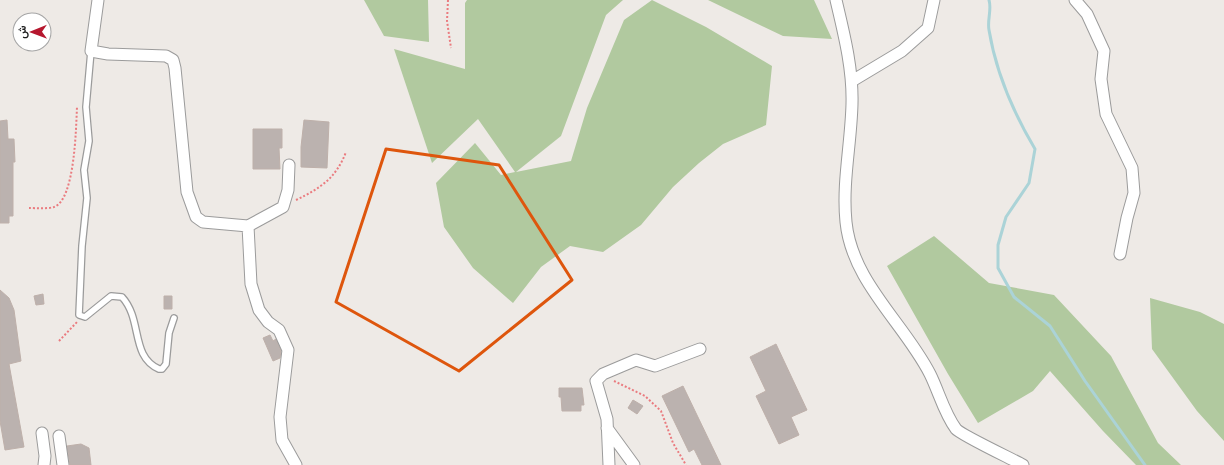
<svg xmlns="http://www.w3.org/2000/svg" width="1224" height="465" font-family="'Open Sans',Vazirmatn,sans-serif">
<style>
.forest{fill:#b1c99f}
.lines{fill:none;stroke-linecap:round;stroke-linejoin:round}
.stream{stroke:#abd3d7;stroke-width:3}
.building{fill:#bbb2af;stroke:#beb0aa}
.lane-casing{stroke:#9b9b9b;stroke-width:8}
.street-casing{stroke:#9b9b9b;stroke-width:13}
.path{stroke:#ea7b7f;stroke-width:2;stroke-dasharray:2 2;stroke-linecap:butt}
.lane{stroke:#fff;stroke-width:5.5}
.street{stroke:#fff;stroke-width:11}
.marked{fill:none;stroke:#de560d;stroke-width:3;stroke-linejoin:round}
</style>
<rect width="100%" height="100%" fill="#eeeae6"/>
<!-- forest -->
<path class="forest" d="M364,0H428L429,42L384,36Z
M467,0H623L606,15L561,136L516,172L571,161L587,108L624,20L652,0L706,27L772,66L766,125L723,144L699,163L673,187L641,225L603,252L570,246L541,267L513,303L473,268L444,227L436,183L475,143L501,175L515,172L478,119L432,163L394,49L465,69V3Z
M708,0H814L832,39L783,36Z
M934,236L989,283L1054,295L1111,356L1158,443L1181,465H1136L1103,431L1050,371L1033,391L978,423L948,374L887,266Z
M1150,298L1200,312L1224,324V441L1197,411L1152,349Z"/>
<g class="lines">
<!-- stream -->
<path class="stream" d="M989,0C992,10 987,20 989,30C996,73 1013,112 1035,149L1029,183L1006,217L998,245V268L1014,297L1050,326L1085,381L1145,465"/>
</g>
<!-- building -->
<path class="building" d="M7,120L8,139H14L15,162H13V216H9V223H0V121Z
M304,120L329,122L327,168L301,167V147Z
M253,129H282V148H279L280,169H253Z
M0,290L9,298L14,310L21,361L9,364L24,447L5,450L0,421Z
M43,294L44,304L36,305L34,296Z
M164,296H172V309H164Z
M270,335L273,341L276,339L281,351L280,358L273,361L263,338Z
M776,344L807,410L791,417L799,435L779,444L756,396L766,391L750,357Z
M683,386L721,465H702L694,449L689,452L662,396Z
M559,388H582L584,405H581V411H562L561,397H559Z
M633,400L643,406L637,414L628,408Z
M81,444L89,448L91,465H70L67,446Z"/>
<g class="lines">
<!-- lane casing -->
<g class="lane-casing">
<path id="lane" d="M91,51L86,107L89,141L84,170L87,198L82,246L79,315L85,317L111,296L122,297C143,320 130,356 159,369H162L166,364L169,333L174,318"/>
</g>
<!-- street casing -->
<g class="street-casing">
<path id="street" d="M98,0L91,51L108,54L166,56L173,60L175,68L187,192L196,217L203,222L248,226L283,207L288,190L289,165
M836,0C844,34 853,69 852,104C851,144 842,183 846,222C852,282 904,323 930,374C939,392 944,413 956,429C961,435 1012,459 1023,465
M1075,0L1087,14L1104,51L1101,79L1106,114L1132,168L1134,193L1127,218L1120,254
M852,81L902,51L928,28L934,0
M248,226L251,284L259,310L268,322L279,330L288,350L280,417L282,440L296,465
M607,428L634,465
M42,433L45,456L44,465
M59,436L63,465
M609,465L607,419L596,381L603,374L636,360L655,366L700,349"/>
</g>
<!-- path -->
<path class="path" d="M448,0L447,21L451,48
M296,200C321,188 336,178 346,152
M29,208C36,208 47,209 54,207C75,200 76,127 77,107
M59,341L77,322
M614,381L645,396L661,411L673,443L686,465"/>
<!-- lane -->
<use href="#lane" class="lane"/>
<!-- street -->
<use href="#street" class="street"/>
</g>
<!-- marked area -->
<path class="marked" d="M386,149L499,165L572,280L459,371L336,302Z"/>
<!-- north arrow -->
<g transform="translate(32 32) rotate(269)"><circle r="19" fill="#ffffff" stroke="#a5a5a5"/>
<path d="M0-3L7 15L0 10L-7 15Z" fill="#b6172e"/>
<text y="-6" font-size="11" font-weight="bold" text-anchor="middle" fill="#1e1e1e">ش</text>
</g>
</svg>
